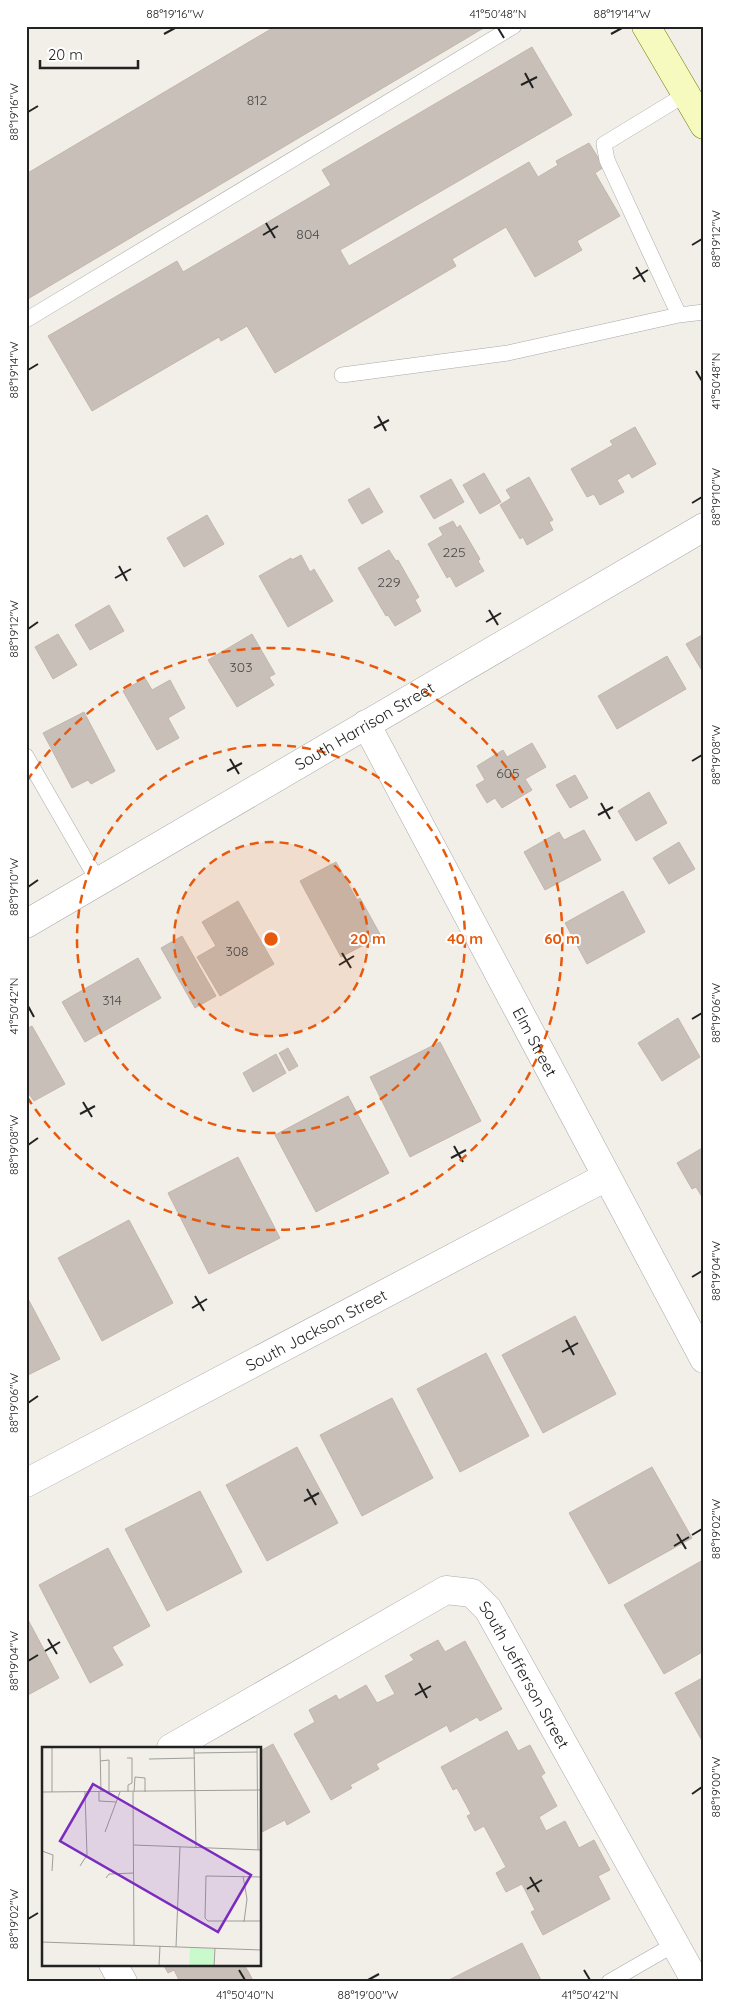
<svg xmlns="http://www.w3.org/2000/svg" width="730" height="2008" font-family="Quicksand,sans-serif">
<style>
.building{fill:#c7bfb8;stroke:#c4b6ab}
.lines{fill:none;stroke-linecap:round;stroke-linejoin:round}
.lane-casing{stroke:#a9a9a9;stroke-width:16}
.street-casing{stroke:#a9a9a9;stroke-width:29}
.secondary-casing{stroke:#707d05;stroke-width:29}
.lane{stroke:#fff;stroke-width:15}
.street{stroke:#fff;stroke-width:28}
.secondary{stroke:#f7fabf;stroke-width:28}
.ticks{fill:none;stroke:#222;stroke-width:2}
.ring{fill:none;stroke:#e8590c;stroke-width:2.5;stroke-dasharray:9 6}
.labels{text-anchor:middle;stroke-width:4;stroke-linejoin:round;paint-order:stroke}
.number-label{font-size:14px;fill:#4b4948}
.street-label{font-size:16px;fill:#222;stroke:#fff}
.inset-road{fill:none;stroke:#9f9d99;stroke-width:1}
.view{fill:#7b2cbf;fill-opacity:0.15;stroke:#7b2cbf;stroke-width:2.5}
.inset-edge{fill:none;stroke:#222;stroke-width:2.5}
.centre{fill:#e8590c;stroke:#fff;stroke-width:2.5}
.ring-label{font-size:15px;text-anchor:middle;font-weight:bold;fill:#e8590c;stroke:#fff;stroke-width:4;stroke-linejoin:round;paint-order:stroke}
.neatline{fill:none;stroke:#222;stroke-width:2}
.ticks-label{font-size:12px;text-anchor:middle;fill:#222}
</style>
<rect width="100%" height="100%" fill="#f2efe9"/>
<!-- building -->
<path class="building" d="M276,26H487L26,300V174Z
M532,47L572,115L340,250L349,266L529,162L538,177L558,165L556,161L589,143L604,167L595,173L620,216L577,241L582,250L535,277L506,227L452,259L456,266L275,373L247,326L221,341L219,337L92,411L48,336L177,261L183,272L331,185L322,170Z
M635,427L656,464L632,478L629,473L617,480L624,492L600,505L594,494L587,497L571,469L613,445L610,441Z
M484,473L501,502L480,514L463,485Z
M529,477L553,520L549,522L553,530L527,545L523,537L520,539L500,505L511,498L506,490Z
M451,479L464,502L434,519L420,496Z
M369,488L383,512L362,524L348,500Z
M207,515L224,544L184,567L167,538Z
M453,521L457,528L460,525L480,559L478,561L484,571L456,587L450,576L447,578L428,544L443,535L439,528Z
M389,550L396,561L398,560L419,597L415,600L421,611L395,626L388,615L386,616L358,568Z
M301,555L310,572L314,569L333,601L288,627L259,576L291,558L292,560Z
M109,605L124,631L90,650L75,625Z
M58,634L77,665L53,679L35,647Z
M252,634L275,674L269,677L274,685L237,707L208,660Z
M704,634V674L686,644Z
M667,656L686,689L617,729L598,696Z
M145,678L152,690L170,680L185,708L168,718L179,738L157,750L123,691Z
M84,712L115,771L91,784L88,780L72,788L43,733Z
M532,743L546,767L525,779L532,790L502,808L495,798L487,803L476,785L485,780L477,766L503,750L507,757Z
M575,775L588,798L570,808L556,785Z
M649,792L667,823L636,841L618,811Z
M584,830L601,860L545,890L524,852L559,832L564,840Z
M679,842L695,869L669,884L653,858Z
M336,862L357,900L360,898L381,936L341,957L300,881Z
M623,891L645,932L587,964L565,923Z
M238,901L274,964L220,996L197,957L216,946L202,922Z
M182,936L216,996L195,1008L161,948Z
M138,958L161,998L85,1042L62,1002Z
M678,1018L700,1057L662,1081L638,1043Z
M32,1026L65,1084L34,1101L26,1090V1029Z
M440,1042L481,1121L410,1157L370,1077Z
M288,1048L298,1066L289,1071L279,1053Z
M276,1054L286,1073L253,1092L243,1073Z
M348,1096L389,1173L316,1212L275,1135Z
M704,1147V1200L696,1187L692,1189L677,1163Z
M238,1157L280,1238L209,1274L168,1193Z
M129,1220L173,1303L102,1341L58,1258Z
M26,1295L60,1359L26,1376Z
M575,1316L616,1394L543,1433L502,1355Z
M486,1353L529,1436L460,1472L417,1389Z
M392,1398L433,1478L362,1516L320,1435Z
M297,1447L338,1523L267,1561L226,1485Z
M652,1467L692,1538L609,1584L569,1513Z
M200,1491L242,1572L167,1611L125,1529Z
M108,1548L150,1626L112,1647L123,1665L90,1683L39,1585Z
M703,1560L704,1651L664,1674L624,1605Z
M26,1616L59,1678L26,1696Z
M438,1640L445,1652L465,1641L502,1709L480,1721L477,1717L450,1732L447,1725L376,1764L379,1769L350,1785L352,1788L331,1800L294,1734L315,1722L309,1710L336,1695L339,1700L366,1685L377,1703L395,1694L385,1676L414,1660L410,1655Z
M704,1677V1744L675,1693Z
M507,1731L518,1751L530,1745L545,1773L541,1776L557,1806L539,1817L546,1831L565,1821L579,1848L594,1840L610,1870L598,1876L610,1899L543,1935L531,1912L535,1910L522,1884L506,1892L496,1873L506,1867L484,1826L475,1831L467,1816L471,1814L457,1788L453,1790L441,1767Z
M273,1744L310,1812L287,1825L285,1820L260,1833V1751Z
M522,1943L542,1982H445Z
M163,1964H244L254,1982H180L174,1970L168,1973Z"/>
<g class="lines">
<!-- lane casing -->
<g class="lane-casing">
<path id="lane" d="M679,315L607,160L604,144L686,94
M26,320L514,26
M342,375L508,353L679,315L704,312
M26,756L98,881
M609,1982L675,1944"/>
</g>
<!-- street casing -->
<g class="street-casing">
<g id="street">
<path id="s1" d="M366,724L704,1359"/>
<path id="s2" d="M26,924L704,527"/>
<path id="s3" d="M26,1483L606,1177"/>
<path id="s4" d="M171,1748L446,1590L472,1593L488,1609L696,1982"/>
<path d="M113,1964L123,1982"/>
</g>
</g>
<!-- secondary casing -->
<g class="secondary-casing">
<path id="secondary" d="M646,26L704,125"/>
</g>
<!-- lane -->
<use href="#lane" class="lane"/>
<!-- street -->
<use href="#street" class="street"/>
<!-- secondary -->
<use href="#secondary" class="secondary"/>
</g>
<!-- ticks -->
<path class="ticks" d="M498,28L504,38M164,34L175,28M611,34L622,28M525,73L533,88M521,85L537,77M28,112L38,106M266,223L275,238M263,235L278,226M692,245L702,239M636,267L645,282M633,279L648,270M28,370L38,364M696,371L702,381M378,416L386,431M374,428L389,420M692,503L702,497M119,566L127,581M115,578L131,569M489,610L498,625M486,622L501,613M28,629L38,622M230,759L239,774M692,761L702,755M227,771L242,763M601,803L610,819M598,815L613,807M28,887L38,880M342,953L351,968M339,965L354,956M28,1006L34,1017M692,1019L702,1013M83,1102L92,1117M80,1114L95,1106M28,1145L38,1138M454,1146L463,1162M451,1158L466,1150M692,1277L702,1271M195,1296L204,1311M192,1308L207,1299M566,1340L574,1355M562,1352L578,1343M28,1403L38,1396M307,1489L316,1505M304,1501L319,1493M677,1534L686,1549M692,1535L702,1529M674,1546L689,1537M48,1639L57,1654M45,1651L60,1642M28,1661L38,1655M419,1683L427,1698M415,1695L431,1686M692,1794L702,1787M530,1877L539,1892M527,1889L542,1880M28,1919L38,1913M239,1970L245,1980M584,1970L590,1980M368,1980L379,1974"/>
<!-- distance rings -->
<circle cx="271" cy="939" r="97" fill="#e8590c" fill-opacity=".12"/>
<g class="ring">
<circle cx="271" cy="939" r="97"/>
<circle cx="271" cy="939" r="194"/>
<path d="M27 781A291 291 0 1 1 27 1097"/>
</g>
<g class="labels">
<!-- number labels -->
<g class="number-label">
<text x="257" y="105">812</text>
<text x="308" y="239">804</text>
<text x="454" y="557">225</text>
<text x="389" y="587">229</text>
<text x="241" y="672">303</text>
<text x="508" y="778">605</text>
<text x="237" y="956">308</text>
<text x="112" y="1005">314</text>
</g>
<!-- street labels -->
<g class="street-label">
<text dy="6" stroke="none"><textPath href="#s2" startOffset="392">South Harrison Street</textPath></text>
<text dy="6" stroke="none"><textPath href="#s1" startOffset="360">Elm Street</textPath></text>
<text dy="6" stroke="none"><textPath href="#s3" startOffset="328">South Jackson Street</textPath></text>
<text dy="6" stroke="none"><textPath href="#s4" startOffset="441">South Jefferson Street</textPath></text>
</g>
</g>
<!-- overview -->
<g transform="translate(42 1747)">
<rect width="219" height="219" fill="#f2efe9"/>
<path d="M148,201L172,202L171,219H147Z" fill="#c8facc"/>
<path class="inset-road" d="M10,0V45M58,0L59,45M152,0L154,101M215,0L216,103M152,6L215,5M85,11H90V36L86,38V45M107,12L153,11M58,14L67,13V45M0,45L219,43M57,45V54L74,55M91,45L92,198M92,45L93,30L103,31V45M63,85L78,45M92,98L219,103M0,104L11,108L10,124M38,119L45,108L43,45M201,129L205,152L202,175M219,130L164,129L163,171L166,174H219M64,131L67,127L92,126M0,195L219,203M134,200L138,100M117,219L118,199M172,219L173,201"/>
<path class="view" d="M51,37L209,128L176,185L18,94Z"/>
<rect width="219" height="219" class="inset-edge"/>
</g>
<circle cx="271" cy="939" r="8" class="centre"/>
<g class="ring-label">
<text x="368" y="944">20 m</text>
<text x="465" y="944">40 m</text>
<text x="562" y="944">60 m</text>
</g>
<!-- border -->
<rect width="730" height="2008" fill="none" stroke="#ffffff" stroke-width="55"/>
<!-- scale -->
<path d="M40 60v8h98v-8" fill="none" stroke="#222222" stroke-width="2.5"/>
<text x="48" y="60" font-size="15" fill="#222222" stroke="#ffffff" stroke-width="4" paint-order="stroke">20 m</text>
<rect x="28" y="28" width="674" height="1952" class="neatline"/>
<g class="ticks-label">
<text x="175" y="18">88°19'16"W</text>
<text x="498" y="18">41°50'48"N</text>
<text x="622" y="18">88°19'14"W</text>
<text transform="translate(14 112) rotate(-90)" y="4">88°19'16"W</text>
<text transform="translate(716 239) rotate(-90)" y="4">88°19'12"W</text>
<text transform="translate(14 370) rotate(-90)" y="4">88°19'14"W</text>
<text transform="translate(716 381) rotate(-90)" y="4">41°50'48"N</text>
<text transform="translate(716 497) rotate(-90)" y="4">88°19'10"W</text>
<text transform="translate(14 629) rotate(-90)" y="4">88°19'12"W</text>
<text transform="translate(716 755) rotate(-90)" y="4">88°19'08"W</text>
<text transform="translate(14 887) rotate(-90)" y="4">88°19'10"W</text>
<text transform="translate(14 1006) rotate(-90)" y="4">41°50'42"N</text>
<text transform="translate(716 1013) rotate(-90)" y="4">88°19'06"W</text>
<text transform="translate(14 1145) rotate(-90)" y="4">88°19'08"W</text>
<text transform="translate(716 1271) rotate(-90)" y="4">88°19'04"W</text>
<text transform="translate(14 1403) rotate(-90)" y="4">88°19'06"W</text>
<text transform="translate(716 1529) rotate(-90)" y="4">88°19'02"W</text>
<text transform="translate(14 1661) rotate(-90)" y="4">88°19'04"W</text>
<text transform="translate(716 1787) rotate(-90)" y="4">88°19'00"W</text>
<text transform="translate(14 1919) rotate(-90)" y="4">88°19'02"W</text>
<text x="245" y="1999">41°50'40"N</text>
<text x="368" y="1999">88°19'00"W</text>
<text x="590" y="1999">41°50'42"N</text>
</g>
</svg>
